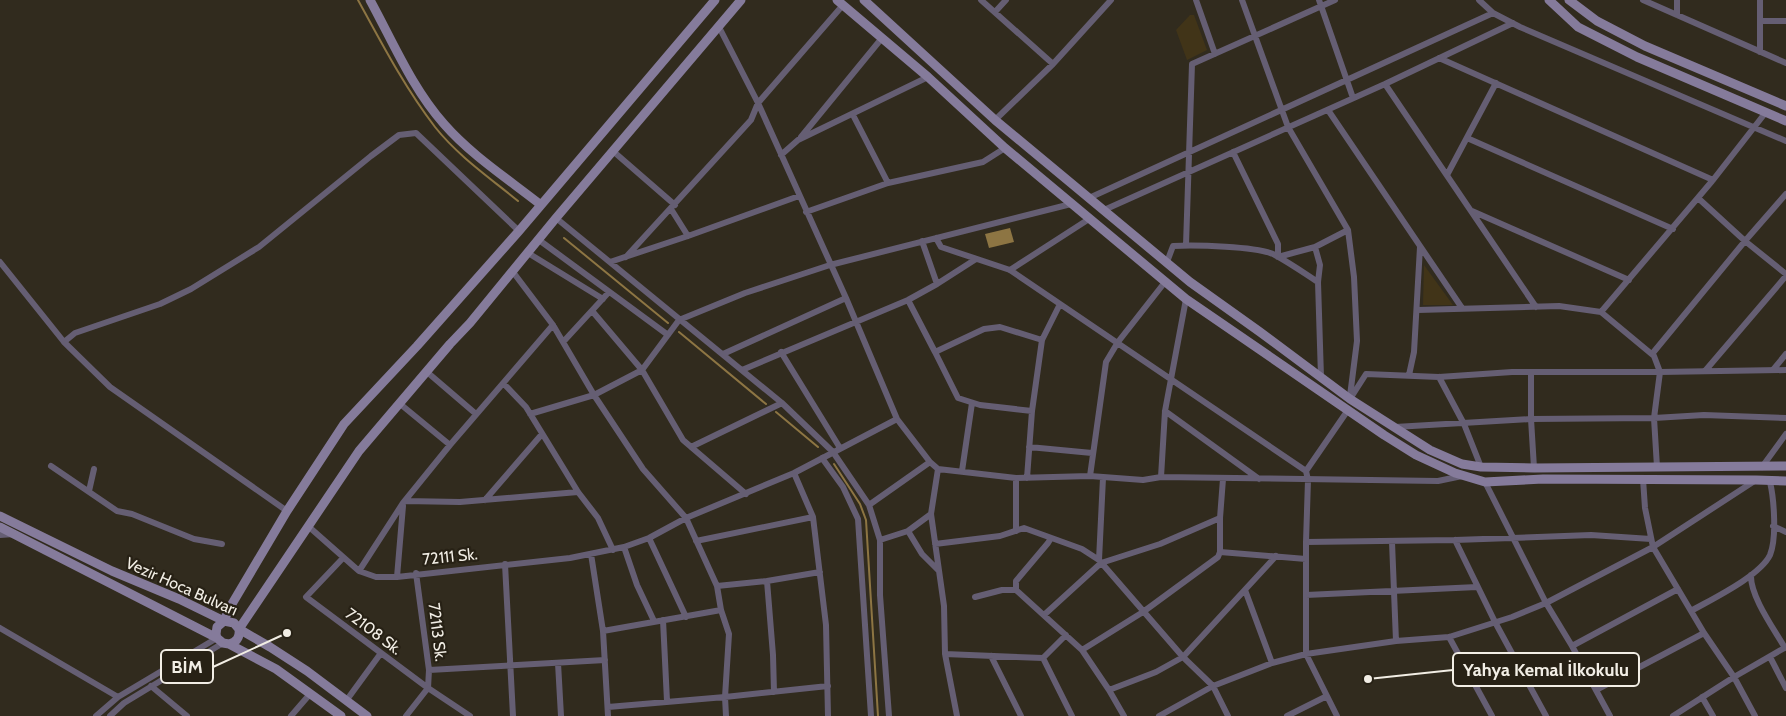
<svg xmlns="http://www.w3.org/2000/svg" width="1786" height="716" font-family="Cabin,sans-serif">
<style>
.green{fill:#413418}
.water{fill:#8d7543}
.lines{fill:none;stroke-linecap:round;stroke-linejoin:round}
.stream{stroke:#8d7543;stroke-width:2}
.street{stroke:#655e73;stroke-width:6}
.secondary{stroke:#857b9b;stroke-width:9}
.labels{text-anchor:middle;stroke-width:4.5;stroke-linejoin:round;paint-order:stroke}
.street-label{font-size:16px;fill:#f2eee5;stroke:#272115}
.leader{fill:none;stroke:#f2eee5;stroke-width:2}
.callout-dot{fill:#f2eee5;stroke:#272115;stroke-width:2}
.callout{fill:#272115;stroke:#f2eee5;stroke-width:2}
.callout-label{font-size:18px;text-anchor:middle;font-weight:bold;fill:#f2eee5}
</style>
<rect width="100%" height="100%" fill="#312b1e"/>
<!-- green -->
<path class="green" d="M1190,15H1194L1207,50L1187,60L1176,30Z
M1424,265L1453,305H1423Z"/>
<!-- water -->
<path class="water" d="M1010,228L1014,242L989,248L985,234Z"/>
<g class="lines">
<!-- stream -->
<path class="stream" d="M358,0C382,44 405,88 435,127C458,156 490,178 518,201
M564,238L668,323
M679,332L766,404
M776,412L818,447
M834,464L860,504L866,520L878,716"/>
<!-- street -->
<path class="street" d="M981,0L1053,64
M1196,0L1215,54
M1242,0L1288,127L1348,230L1354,277L1357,341L1350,396
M1319,0L1353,98
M1479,0L1493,13L1520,27L1786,141
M1643,0L1786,63
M995,12L1006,0
M1677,15V0
M1760,21H1786
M719,27L758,103L846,298L897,419L930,462L938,469L1016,478L1090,476L1143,480L1161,477L1438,481L1462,476
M1760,52V0
M1439,58L1713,180
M1385,84L1536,307
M1328,110L1462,308
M853,115L888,183
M995,120L1053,64L1111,0
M801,137L882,38
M1467,138L1673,229
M614,152L675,205
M1233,152L1278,244V257L1315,247L1348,230
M781,155L798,140L928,77
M1447,175L1496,83
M1089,198L1493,13
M1698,198L1745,241L1786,274
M671,209L688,236
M1104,210L1385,84L1513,23
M1472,211L1629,280
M806,212L888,183L983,162L1005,148
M556,218L782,403L833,452L869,505L880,540V595L889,716
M936,238L941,247L1010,270L1306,471
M539,240L668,335
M922,241L937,284
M1186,245L1192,64L1335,0
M1315,247L1320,265L1318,282L1321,377
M528,253L603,299
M626,257L751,120L758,103L843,5
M0,262L64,342L110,387L287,511
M610,262L688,236L799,196
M1167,262L1173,246C1194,245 1258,246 1275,255C1290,263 1304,273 1318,282
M1010,270L1089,219
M513,272L553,325L594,395L643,469L686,518L717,586L721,610L729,634L725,697L726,716
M908,300L935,352L984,329L1000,327L1042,340
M1418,310L1559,306L1601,312L1654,356L1660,372L1654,418L1657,467
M593,312L642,370L683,440L746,494
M1601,312L1713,180L1766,112
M564,341L609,292
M64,342L75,333L160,304L191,289L259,247L371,156L399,135L416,133L519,231
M781,352L840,448
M935,352L958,398L980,405L1032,411
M723,354L846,298
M1652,354L1745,241L1786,194
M742,370L908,300L937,284L976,259
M1773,370L1786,354
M1705,371L1786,276
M427,372L476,414
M1531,372V419L1534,468
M1409,375L1414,352L1420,247
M1439,377L1464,424L1481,467
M504,384L526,407L578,492L598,518L613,550
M1350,399L1366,374L1439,377L1512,372H1660L1786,370
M399,403L450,445
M1165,411L1259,479
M530,414L594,395L642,370L679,320L745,293L830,265L1071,204
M1395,427L1531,419L1654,418L1704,415L1786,418
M691,447L782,403
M1029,447L1092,453
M822,458L843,487L858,519L871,716
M51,466L117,511L132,514L194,539L222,544
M1762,467L1786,434
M938,469L931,514L944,606L945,654L1043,658
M962,471L972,403
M794,473L813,517L826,625L828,716
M1090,476L1106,362L1118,342L1165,282
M1161,477L1165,411L1186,299
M1016,478V531
M1027,478L1032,411L1042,340L1060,304
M1643,479L1645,508L1653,547L1704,633L1734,677L1755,716
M1485,482L1546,603L1572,646L1610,716
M89,491L94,469
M485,500L542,434
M405,501L460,502L578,492
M869,505L930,462
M308,526L359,571L376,577H397L570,558L624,547L649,538L686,518L794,473L897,419
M1773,526L1786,532
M908,531L931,514
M0,535L14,534
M649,538L686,617
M880,540L908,531L922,554L939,571
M1455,540L1495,622L1546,716
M696,541L813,517
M1306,542L1455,540L1591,535L1651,539
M1392,542L1396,641
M935,544L1000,536L1024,528L1082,549L1099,560L1183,657L1213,686L1228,716
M624,547L637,585L654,621
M1220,552L1306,559
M591,554L603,631L608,716
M343,558L306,597L428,688L470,716
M1099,560L1103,478
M505,564L513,716
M359,571L403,503L450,445L553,325
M1751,575C1750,596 1774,629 1785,648
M397,577L403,506
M717,586L767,581
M1016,590L1082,650L1109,690
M1245,590L1272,663
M1306,595L1477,587
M975,597L1002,590H1016V581L1048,543L1051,538
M1691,611C1712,599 1760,576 1770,555C1777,538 1774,499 1770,482
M1044,615L1101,563L1160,544L1220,518
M663,620L667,701
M0,628L118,697
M603,631L721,610
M1066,635L1043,658L1072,716
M1449,637L1492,716
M1572,646L1678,589
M1082,650L1143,612L1218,557L1220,552V518L1223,479
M945,654L957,716
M991,656L1021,716
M1770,657L1786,688
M558,663L561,716
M429,670L605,660
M151,686L187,716
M1596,690L1704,633
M774,692L773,655L767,581L820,572
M1702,697L1713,716
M346,701L381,653
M608,707L725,697L828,686
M96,716L118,697L217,638
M110,716L124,703L223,643
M291,716L310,694
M406,716L428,688L429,670L416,573
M1124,716L1109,690L1156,672L1183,657L1276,556
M1159,716L1213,686L1272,663L1306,654L1396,641L1449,637L1512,617L1546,603L1653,547L1756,480
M1287,716L1327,696
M1337,716L1306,654V542L1308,480L1306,471L1348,410
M1673,716L1734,677L1786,647"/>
<!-- secondary -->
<path class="secondary" d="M370,0C393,42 412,88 444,124C471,155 508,179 541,205
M837,0L928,77L1005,148L1186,299L1384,435L1416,455L1455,473L1485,482L1543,479L1756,480L1786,481
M864,0L995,120L1190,282L1260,332L1350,399L1430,450L1462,464L1481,467L1534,468L1786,466
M1549,0L1578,27L1637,57L1786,121
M1569,0L1597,21L1645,46L1786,106
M0,516L112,571L179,599L224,621L234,623L239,629L270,647L307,671L367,716
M0,527L217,638L223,643L229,644L276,669L341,716
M217,638L216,634L217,627L224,621L229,609L287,511L344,424L417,346L519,231L715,0
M229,644C237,642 240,637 239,629L359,451L450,344L470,323L556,218L741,0"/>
</g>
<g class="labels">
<!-- street labels -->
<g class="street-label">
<text transform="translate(450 556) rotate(-6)" y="6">72111 Sk.</text>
<text transform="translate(182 586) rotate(24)" y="6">Vezir Hoca Bulvarı</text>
<text transform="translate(374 631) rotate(37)" y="6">72108 Sk.</text>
<text transform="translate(438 632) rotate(83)" y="6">72113 Sk.</text>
</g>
</g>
<!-- callouts -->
<path class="leader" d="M287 633L213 667M1368 679L1453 670"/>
<g class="callout-dot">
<circle cx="287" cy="633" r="5"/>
<circle cx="1368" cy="679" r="5"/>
</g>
<g class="callout">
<rect x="161" y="650" width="52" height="33" rx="5"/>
<rect x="1453" y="653" width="186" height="33" rx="5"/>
</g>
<g class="callout-label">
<text x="187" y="673">BİM</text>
<text x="1546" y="676">Yahya Kemal İlkokulu</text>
</g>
</svg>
